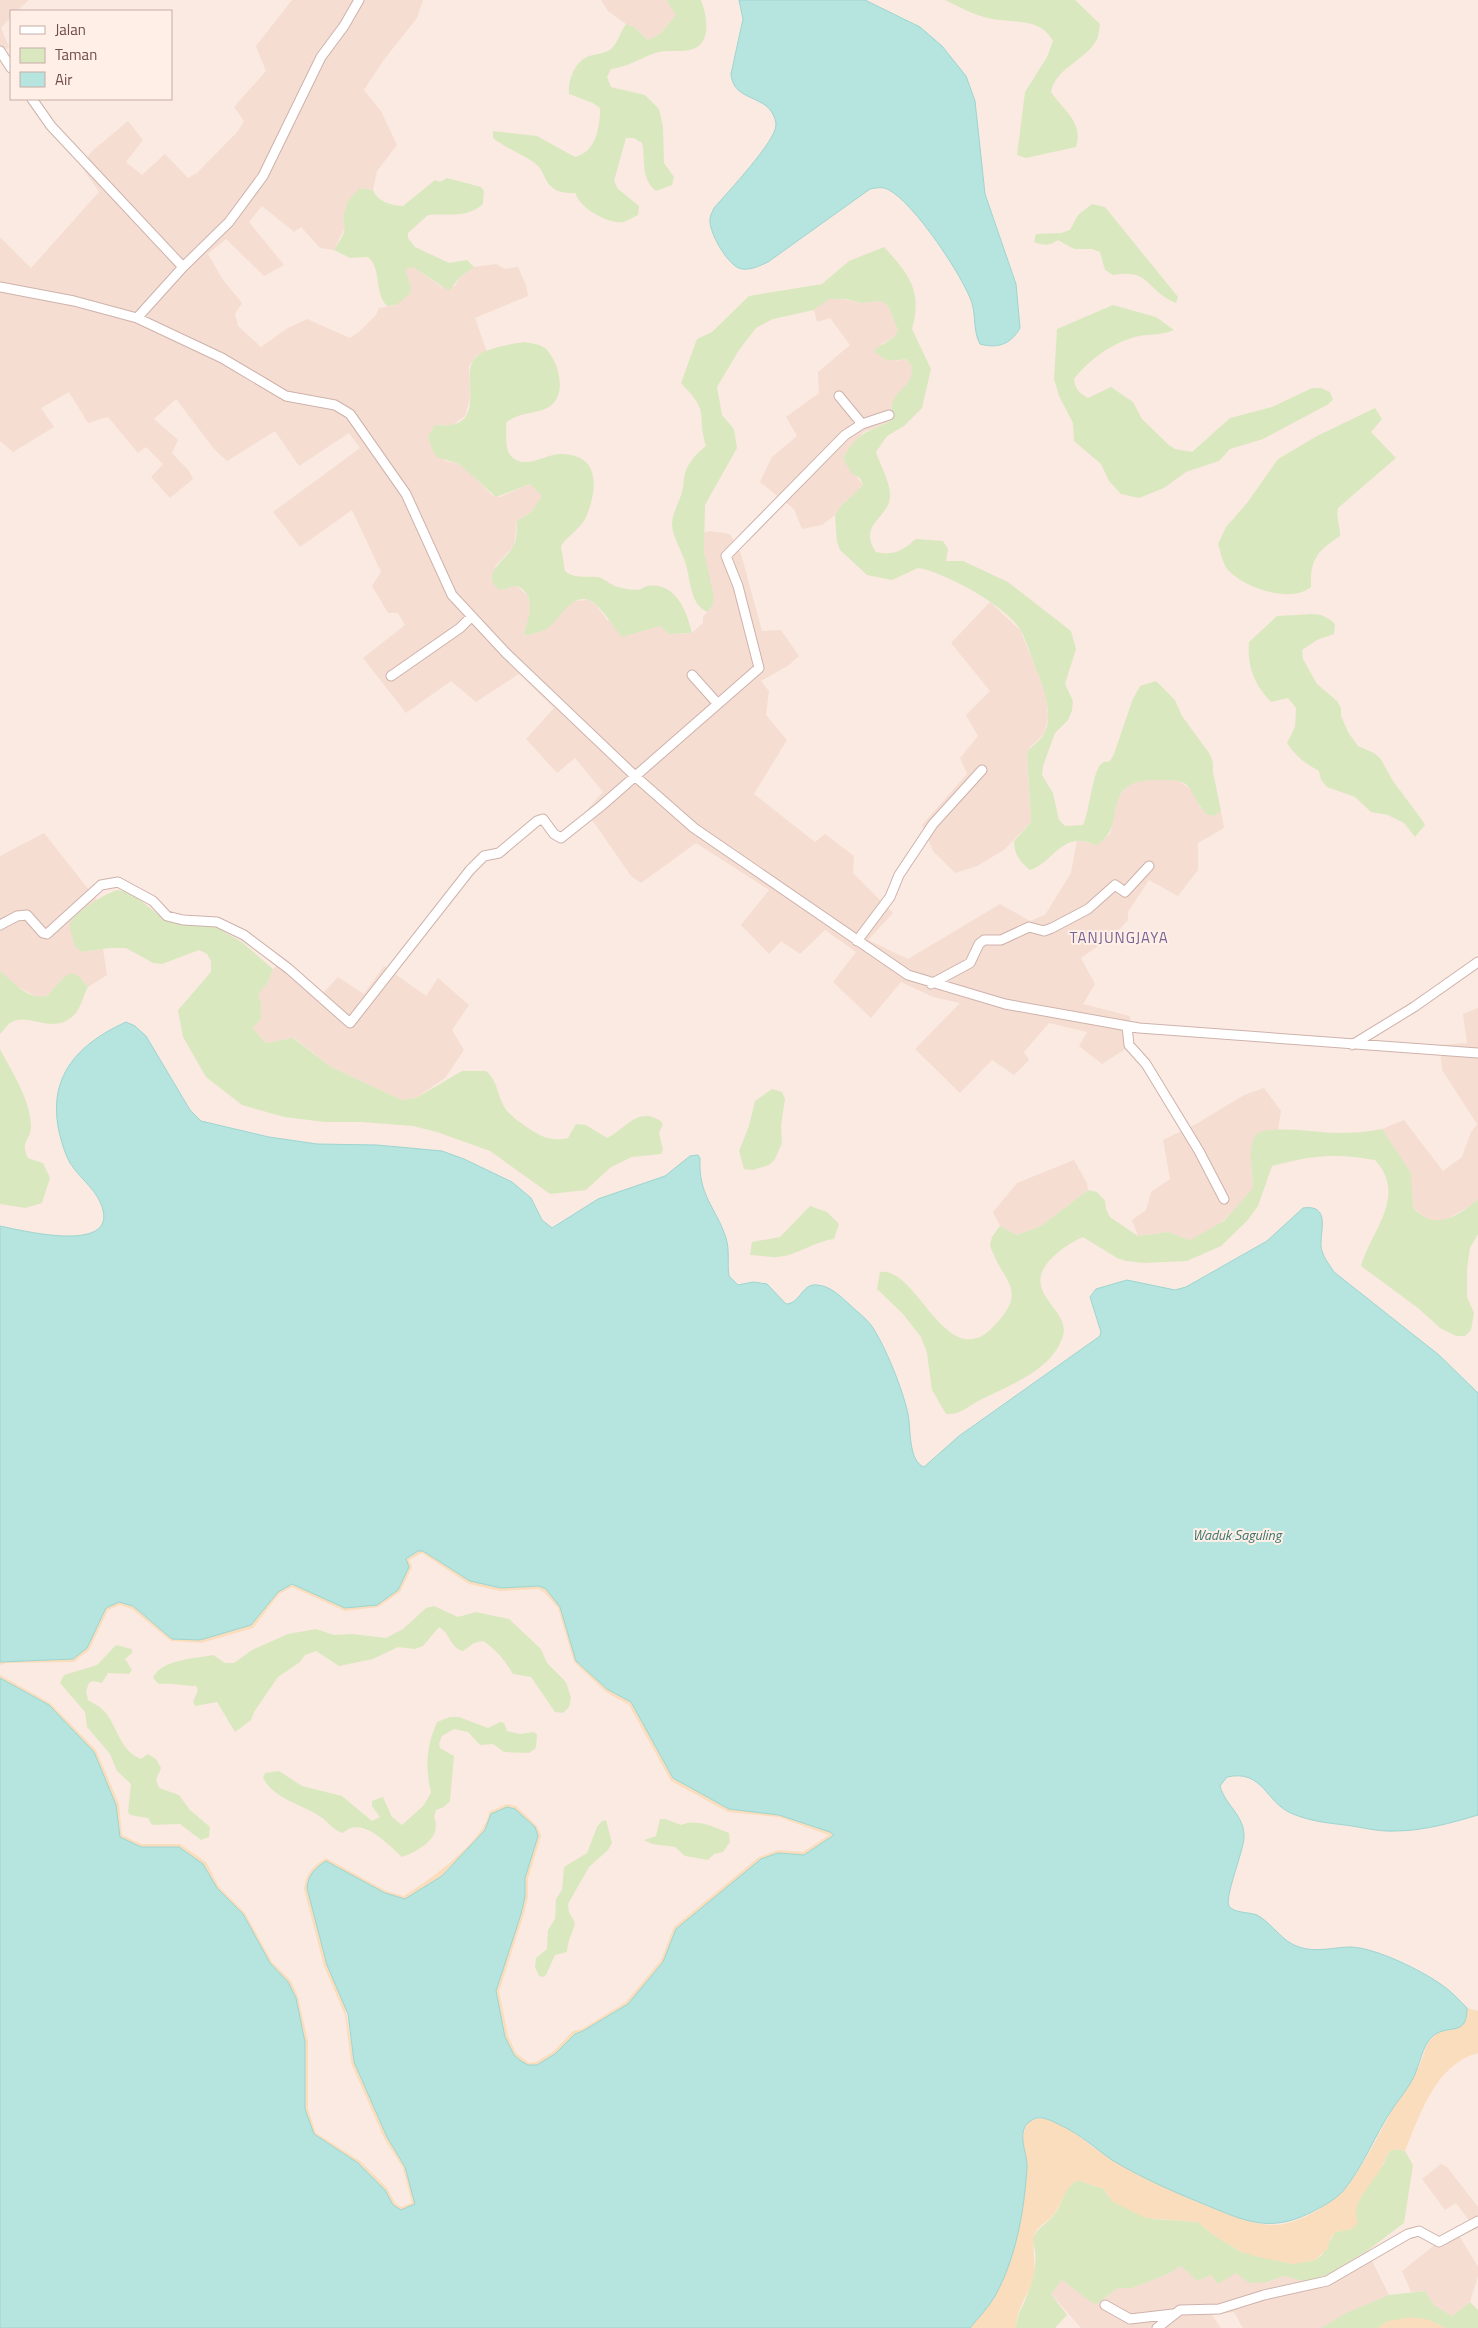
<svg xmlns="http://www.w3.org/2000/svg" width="1478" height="2328" font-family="'Titillium Web',sans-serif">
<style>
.residential{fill:#f5ddd2}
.green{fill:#dae8c0}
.sand{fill:#faddbc}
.water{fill:#b6e4df;stroke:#9dd5d0}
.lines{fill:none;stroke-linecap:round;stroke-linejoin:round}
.minor-casing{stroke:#ceb2ab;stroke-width:11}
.minor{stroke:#fff;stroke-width:9}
.labels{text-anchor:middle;stroke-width:4;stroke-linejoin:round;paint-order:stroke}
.water-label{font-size:14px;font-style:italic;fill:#3d7772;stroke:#ffefe6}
.quarter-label{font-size:15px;letter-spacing:1px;fill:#786495;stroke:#ffefe6}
</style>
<rect width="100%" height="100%" fill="#fbeae1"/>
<!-- residential -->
<path class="residential" d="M0,0H29L17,11H11V17L1,28L9,47L0,54Z
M292,0H423L417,18L383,61L364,90L381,111L397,145L377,171L373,190L360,188L343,218L345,227L334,250L320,248L301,227L294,232L262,206L249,222L284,265L264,276L226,239L208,254L223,280L242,303L235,314L238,326L261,347L286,329L307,319L350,338L360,331L376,315L379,308L396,305L411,286L405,270L413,267L442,287L455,286L459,278L474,267L496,264L505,269L518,267L526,285L528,296L475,318L487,352L476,356L469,366L470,399L465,416L453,425H435L445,461L459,464L466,469L492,495L500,497L530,484L543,496L531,512L517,521L514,546L496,565L491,579L500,590L517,586L527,595L532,609L524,633L527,636L547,628L568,606L575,601L588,600L596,605L607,620L639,632L660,626L669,634L692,633L703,623V617L713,605L714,597L705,561L703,533L710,531L730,534L741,554L762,631L781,630L799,656L789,665L761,681L769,691L766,715L787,740L754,794L815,842L825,834L854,856L853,873L893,913L868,940L908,959L1000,904L1030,921L1045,915L1071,873L1077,840L1097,845L1110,834L1118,798L1128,785L1143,780H1178L1193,791L1200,807L1214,816L1221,811L1224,828L1198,843V870L1178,896L1149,880L1128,912V920L1114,935L1081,958L1095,984L1083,1004L1130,1016L1133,1044L1102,1064L1079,1046L1087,1032L1049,1023L1024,1052L1029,1060L1014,1075L992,1060L960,1093L915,1049L960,1003L933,997L901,982L871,1018L833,982L856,952L825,930L800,954L781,941L769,954L741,925L769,890L696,843L641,883L631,876L586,811L603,792L575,758L557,773L526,739L554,708L519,674L476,702L451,681L406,713L363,658L405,625L398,613H388L372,586L381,572L352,510L300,547L273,512L360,448L349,433L299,466L275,431L227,461L214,449L176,399L154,419L178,440L172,453L189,471L193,479L170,498L151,477L163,464L146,447L138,453L108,417L88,423L69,392L41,408L54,427L13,452L0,441V237L31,268L99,192L82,167L91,152L128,121L143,140L126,162L142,175L165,154L188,178L197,173L238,131L244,121L234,107L266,71L256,46Z
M601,0H666L676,15L660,34L648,40L634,27L626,24L608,11Z
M837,298L862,303L880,301L888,306L898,330L894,337L881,344L896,361L904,359L911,364L913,372L910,380L892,404L891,421L864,432L847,451L843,459L863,485L840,507L835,515L822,525L802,529L794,509L760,482L772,457L797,436L786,417L819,393L818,372L850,345L830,318L817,322L814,310L828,299Z
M990,602L1020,630L1046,694L1048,717L1044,734L1031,746L1027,754L1031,822L1004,850L977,866L955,873L933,851L922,825L967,774L960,758L978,736L966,715L990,691L951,643Z
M44,833L97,900L72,917L82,952L103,949L107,975L88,987L80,977H64L47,996L39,998L16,986L0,971V856Z
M284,959L323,993L338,977L364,994L384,966L426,996L438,978L469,1005L452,1030L464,1050L445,1078L416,1098L402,1100L331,1067L294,1038L265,1043L253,1028L261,1019V1003L257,994L267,984L273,969Z
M1478,1008V1199L1470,1206L1442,1222L1425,1218L1413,1207L1410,1173L1382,1129L1404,1120L1443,1171L1462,1157L1471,1132L1477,1124L1442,1070L1440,1045L1467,1043L1463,1014Z
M1264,1088L1281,1111L1278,1130H1268L1256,1135L1252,1152L1251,1170L1254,1188L1249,1195L1217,1227L1190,1240L1168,1232L1138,1236L1132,1220L1146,1210L1151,1192L1170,1179L1163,1140L1196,1124L1244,1095Z
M1074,1160L1087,1183L1088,1190L1041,1226L1017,1235L1000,1226L993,1212L1017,1183Z
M1441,2164L1447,2167L1478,2207L1477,2231L1456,2203L1445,2210L1422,2179Z
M1455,2229L1478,2267V2276L1470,2302L1452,2316L1434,2305L1425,2291L1411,2292L1402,2271L1432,2247L1436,2240Z
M1367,2251L1389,2295L1346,2314L1321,2328H1243L1234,2312L1212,2315L1221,2328H1081L1051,2294L1062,2279L1094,2303H1098L1118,2288H1132L1168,2274L1181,2266L1197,2281L1211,2275L1236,2273L1267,2282L1284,2276L1306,2282L1329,2274Z"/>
<!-- green -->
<path class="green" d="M666,0H701C706,13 713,42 693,49C681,53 667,49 655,53C639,59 627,67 611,69L607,77L611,87L645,95L659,109L663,127L664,163L674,177L672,185L656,191C640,179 646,160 642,143L634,138H626L614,181L618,189L639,206L638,215C633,217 628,221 623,222C610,225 577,207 576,193C567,193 560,193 553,188C545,183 544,171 537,165C524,154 506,149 493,138V131L537,136L575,157C596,152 600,127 600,108L593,103L569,94C568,81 574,63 587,57C595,53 605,55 612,48C618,42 621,31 626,24L634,27L648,40L660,34L676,15Z
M945,0H1075L1100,24C1099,29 1099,35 1097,39C1086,61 1056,67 1051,92C1063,110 1084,122 1076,147L1026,158L1017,155L1025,92L1047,57L1053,41C1040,16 1011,24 988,18C973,15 958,6 945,0Z
M447,178L481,187L484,191L483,204C466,219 449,213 428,215L408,233V238L415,247L449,263L467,260L474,267L459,278L449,291L413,267L405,270L411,286L410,294L396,305L387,306C374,293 382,269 368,257L350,258L334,250L343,235L345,227L343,218L348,201L360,188L373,190C377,201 391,206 403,206L435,180L440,182Z
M1092,204L1105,207L1178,297L1176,303C1145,290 1151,268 1113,275L1105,270L1100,252L1092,249H1074L1058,240C1049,246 1044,246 1034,242L1036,234L1061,233L1070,230L1078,215Z
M884,247C909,274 923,291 912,329L931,369L922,408L904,426L887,436L876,452C880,465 891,483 890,497C889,518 857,524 876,552C895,556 903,550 916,539L943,541L948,549L946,561H963L1008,582L1071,631L1076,649L1065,684L1073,701L1072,711L1068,720L1055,733L1043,766L1042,775L1053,793L1059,820L1065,826L1083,825C1089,814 1093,768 1102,763C1104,761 1107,762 1110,761L1114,754L1132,701L1140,686L1156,681L1175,700L1182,716L1209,753L1213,762V772L1221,811L1214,816L1206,814C1183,785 1198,779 1153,780C1098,782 1129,826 1097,845C1091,844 1083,840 1077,841C1058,842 1048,865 1030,870C1020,862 1014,854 1014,841L1031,822L1027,753C1031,745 1041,741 1044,734C1053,716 1045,691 1038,674C1032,660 1028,645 1021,631C1008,607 945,572 918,568L892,580L867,575L840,550L837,542L835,515L840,507L863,485L860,478L852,474L843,459C853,436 869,430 891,421C892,416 891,410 892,405C895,388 916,387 911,364L905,359C891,362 883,361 874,350L894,337L898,330L888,306L880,301L862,303L845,299H829L814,310L773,319L756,328L739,350L717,387L722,415L734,429L737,448L705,505L704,552L714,597L713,605L707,612C691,604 691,585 687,569C684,553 673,540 672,525C672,513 679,503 682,492C684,486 683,479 685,473C689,461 697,453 706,446C702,433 702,426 701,413C700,402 688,391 681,383L697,339L712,332L749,296L822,284L849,261Z
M1113,305L1156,317L1174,330C1163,335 1151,334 1139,336C1113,342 1091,358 1074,379C1075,389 1079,393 1088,398L1111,387L1133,402L1142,419L1169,445L1175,449L1192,452L1230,418L1272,407L1312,388H1321L1330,392L1333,400L1327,405L1263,439L1230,449L1219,461L1186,472L1164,488L1139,498L1121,494L1109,481L1101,464L1074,441L1073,423L1059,396L1054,379L1057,329Z
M523,342C530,343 540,344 545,348C559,361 568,395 549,407C535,415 519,411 506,423C507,432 504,448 511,456C526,471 546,453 562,454C602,455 597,491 586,517C581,529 568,535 561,546L565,571C575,579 586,576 598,577C606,579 612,587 622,588C627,589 636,591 641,589C644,588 645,586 647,586C676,581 687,612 692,633L669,634L660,626L622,637C613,627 605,612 595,604C573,586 560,622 545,630C540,632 533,633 527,636L524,633C529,617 537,595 517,586L500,590C477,575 508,559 514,545C517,538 517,528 517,521L531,512L542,496L530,484L496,497L459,464L437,457L432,450L428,436L435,425C441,425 449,426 455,424C483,416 461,372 475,358C485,347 509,345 523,342Z
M1375,408L1382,419L1371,432L1396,458L1338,508C1336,518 1340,525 1340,536C1318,551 1310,558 1311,587C1291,604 1244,588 1228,570C1222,563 1221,552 1218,544L1226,527L1247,503L1278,459L1317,436Z
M1312,614C1322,614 1327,617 1335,624L1334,634L1317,640L1302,650L1303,659L1317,684L1337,701L1341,708V716L1348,732L1358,746L1374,753L1380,758L1393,781L1422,820L1425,825L1415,837L1404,823L1388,815L1371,812L1355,797L1327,787L1321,780L1319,771C1306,764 1295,756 1287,743L1295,727L1296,708L1288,698L1271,702C1254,684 1247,667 1249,642L1277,616Z
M118,890L131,893L164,919L214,926L242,942L273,969L267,984L258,994L261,1003V1019L253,1028L265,1043L293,1038L331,1067L402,1100L416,1098L462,1071H486C498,1081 497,1095 505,1108C508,1115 534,1133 542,1136C550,1140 560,1140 568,1138L576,1124L586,1125L607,1138C627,1128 637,1106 661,1121L663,1125L659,1132L663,1150L661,1154L632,1157L611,1167L586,1190L550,1194L490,1151L437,1132L413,1126L361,1122H325L284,1117L242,1105L206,1077L183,1037L178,1010L211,972V961L207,954L199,950L162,964L153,963L126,948H109L82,952L75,947C74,940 69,930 70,924C72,913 108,892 118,890Z
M0,971C15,983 27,1000 47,996L64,977L71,973L80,977L88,987C83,996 81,1008 74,1015C54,1035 31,1014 14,1021C8,1023 4,1030 0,1034Z
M0,1049C12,1072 30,1099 31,1125C32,1140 19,1140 28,1158L43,1163L50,1178L42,1203L25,1208L0,1204Z
M772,1089L782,1092L785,1099L781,1126L782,1143L775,1159L769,1165L753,1170L744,1169L739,1151L749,1126L755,1101Z
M1382,1129L1411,1173L1413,1207C1433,1232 1458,1217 1478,1199V1234L1470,1248L1467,1268V1297L1474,1313L1471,1330L1465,1336H1456L1440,1328L1418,1308L1361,1266C1371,1231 1408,1196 1375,1160C1334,1153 1312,1155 1272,1166L1258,1206L1247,1221L1221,1246L1187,1261L1144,1263L1126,1261L1117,1258L1083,1237C1070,1243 1059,1250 1049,1261C1021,1294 1071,1309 1063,1336C1052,1371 1009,1385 980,1400C968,1406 961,1415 946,1414L932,1390L927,1353L921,1337L903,1314L877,1289L880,1272C917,1265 947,1377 994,1326C1030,1288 1002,1283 990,1245L992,1237L1000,1226L1017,1235L1041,1226L1088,1190L1097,1192L1105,1201L1106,1209L1110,1217L1138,1236L1168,1232L1190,1240L1224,1221L1253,1188C1253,1172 1246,1150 1256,1135C1264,1124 1322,1133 1336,1133C1352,1133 1366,1132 1382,1129Z
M810,1206L827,1212L839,1224L834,1239C815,1241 798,1255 778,1257C769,1258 759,1255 750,1255L752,1242L780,1237Z
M434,1606L458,1617L476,1612L509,1619L541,1649L547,1663L566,1682L571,1698L569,1707L563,1713L555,1712L531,1677L513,1674C505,1661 497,1650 483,1641L474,1643L463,1651C450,1648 450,1633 439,1627L423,1646L415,1649L398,1647L373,1659L339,1666L316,1651L305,1655L300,1662L278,1677L254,1712L251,1720L235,1732L217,1702L195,1706L193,1702L198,1690L196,1686C183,1686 171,1682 159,1684L153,1678C161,1659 194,1659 213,1655L225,1663H234L252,1650L288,1634L316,1629L334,1635L352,1634L386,1638L403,1629L426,1608Z
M116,1645L132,1649V1653L125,1659L132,1670L129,1674L108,1673L102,1683L93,1681L89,1683L86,1691L88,1700C92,1703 98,1705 102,1709C117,1722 118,1750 141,1759L148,1754L156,1759L161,1768L156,1780L159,1788L179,1795L190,1810L210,1827L209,1837L201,1840L180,1824L152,1825L148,1818L130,1815L128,1812L131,1784L117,1771L110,1754L87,1727L85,1712L60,1683L64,1675L97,1665Z
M450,1717H459L488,1728L500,1722L504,1723L507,1731L520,1734L534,1732L537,1735L536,1748L529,1753L504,1752L493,1744L480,1745L468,1732L454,1729L442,1736L439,1744L440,1748L454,1756L450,1801L444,1807L436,1810L434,1817C443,1838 418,1851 402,1857C387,1844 362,1815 343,1833C334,1831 328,1822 321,1817C302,1804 275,1800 263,1778L265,1773L279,1771L302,1786L342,1796L372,1821L380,1817L372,1806V1801L383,1797L392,1817L402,1825L423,1806L431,1793C425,1765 426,1748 437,1722Z
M660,1819H665L681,1825C696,1818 714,1827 729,1833L730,1842L723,1852L714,1854L708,1860L685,1856L675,1847L652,1844L644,1840L656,1836Z
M606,1820L612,1843L608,1850L589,1867L568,1904L569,1912L575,1923C572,1936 568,1938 567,1952L555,1955L546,1975L543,1977L539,1976L535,1967L536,1958L547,1949L548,1930L555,1919L556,1899L562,1890L564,1867L587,1853L597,1827L602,1821Z
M1397,2149L1405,2151L1413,2165L1404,2223L1367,2251L1329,2274L1306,2282L1284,2276L1267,2282L1249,2283L1236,2273L1218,2284L1211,2275L1197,2281L1181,2266L1168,2274L1132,2288H1118L1098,2303L1094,2304L1062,2280L1051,2294L1067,2315L1055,2328H1016C1016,2316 1022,2308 1026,2298C1033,2280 1040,2259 1032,2240C1036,2229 1045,2225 1053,2216C1064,2203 1060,2192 1077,2180L1104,2189L1108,2196L1154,2219L1198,2222L1212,2234L1241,2252L1293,2264L1315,2260L1322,2255L1335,2232L1352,2229L1358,2198L1383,2165L1389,2151Z
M1425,2291L1434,2305L1452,2316L1470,2302L1478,2310V2328H1445L1438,2324L1388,2321L1378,2328H1321L1346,2313L1389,2295Z"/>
<!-- sand -->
<path class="sand" d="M418,1551H423L470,1581L501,1588L539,1586L546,1589L560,1607L576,1661L607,1689L631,1702L673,1778L729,1809L779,1815L830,1832L834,1835L804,1855L778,1853L676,1929L663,1962L628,2004L583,2031C564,2037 552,2068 530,2065C507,2063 494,2009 496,1990C499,1969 514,1936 521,1914C524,1902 524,1892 525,1880C526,1866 534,1850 538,1836L491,1819L485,1830L442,1876L405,1899L385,1893L345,2006L354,2062L387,2137L405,2167L416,2205L401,2210L393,2205L385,2190L358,2163L314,2134L305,2109V2042L288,1982L270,1963L243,1914L217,1888L203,1864L179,1847H141L120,1837L116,1805L49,1705L0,1678V1675L50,1703L96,1750L119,1804L122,1835L141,1844H180L206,1862L219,1887L245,1913L272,1962L291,1981L298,1997L308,2041V2109L316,2133L360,2161L387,2188L395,2203L401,2207L412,2203L403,2168L384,2138L351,2063L345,2015L324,1966L304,1889C306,1873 313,1866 326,1858L386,1891L404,1896C427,1882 486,1840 489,1812L507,1804L516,1806L537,1826L541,1836L528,1879V1897L524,1914L499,1991L508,2036L516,2053L529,2063L536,2062L553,2052L573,2031L582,2029L626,2002L661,1960L674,1927L759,1857L778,1850L803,1852L829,1835L778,1817L728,1812L671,1781L629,1705L606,1692L574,1662L558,1608L544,1592L538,1589L500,1591L469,1584L422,1553L409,1560L412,1567L400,1592L378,1607L345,1611L292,1587L279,1594L253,1628L201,1643L171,1641L132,1609L120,1605L108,1610L89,1650L74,1662L6,1663L0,1665V1662L6,1660L87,1648L106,1608L119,1602L133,1606L172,1639L251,1625L278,1592L292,1584L345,1608Z
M1467,2008L1478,2011V2053C1436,2064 1420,2114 1405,2151L1397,2149L1389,2151C1384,2162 1380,2171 1373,2180C1363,2195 1352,2204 1358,2223L1352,2229L1335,2232L1330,2239L1328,2248L1315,2260L1293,2264L1259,2257L1241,2252L1212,2234L1198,2222L1146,2218L1113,2202L1104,2189L1077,2180C1062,2191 1064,2200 1054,2214C1049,2221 1039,2225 1035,2233C1031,2238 1036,2263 1034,2274C1031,2292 1015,2309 1016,2328H970L994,2298L1025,2151C1021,2139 1023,2131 1029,2121C1054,2110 1080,2139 1099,2151C1133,2173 1169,2190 1207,2206C1229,2214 1251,2225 1275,2225C1298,2224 1326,2207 1342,2191C1365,2168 1383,2123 1401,2095C1407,2085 1414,2076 1419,2066C1424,2056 1425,2043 1434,2036C1449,2023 1467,2037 1467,2008Z
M1412,2317L1430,2320L1445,2328H1378L1388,2321Z"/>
<!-- water -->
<path class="water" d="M739,0H865L920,27L942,46L966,76L975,101L985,194L1016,284L1020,328C1011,344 998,349 980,344C973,331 976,317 972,303C963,276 914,203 889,190C882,186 877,188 870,189L768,262C759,266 752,270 742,269C729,268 708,231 710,219C710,215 713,211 714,208C727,193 776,141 776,125C776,118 771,109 765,105C750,95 733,95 731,74L743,19Z
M126,1022L135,1026L146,1036L190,1110L201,1121L269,1137L317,1144L377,1145L442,1151L464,1159L512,1182L531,1198L542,1220L552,1228L598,1199L665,1176L690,1156L698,1155L700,1158C698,1196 716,1207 726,1238C730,1251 727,1263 729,1276L738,1285L753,1282L767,1284L786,1304C800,1304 802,1283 817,1285C830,1286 839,1295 849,1304C856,1311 865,1317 871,1325C885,1345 903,1390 908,1414C911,1428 908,1461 924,1467L959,1436L1100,1336L1101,1332L1090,1297L1096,1289L1127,1280L1175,1290L1186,1287L1267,1241L1303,1208C1331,1204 1320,1231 1321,1246C1322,1256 1329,1264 1334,1272L1439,1355L1478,1393V1815C1451,1823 1423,1831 1395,1831C1379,1832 1361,1827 1345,1825C1327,1823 1310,1821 1293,1814C1265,1803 1264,1769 1227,1777L1220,1786C1225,1805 1245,1816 1244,1837C1244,1850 1224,1898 1229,1906C1233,1913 1249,1912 1257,1915C1272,1923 1282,1942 1299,1947C1315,1953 1335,1947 1351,1947C1376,1948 1421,1970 1442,1985C1451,1991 1459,2000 1467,2008C1467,2037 1450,2024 1434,2035C1421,2045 1420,2068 1411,2082C1406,2091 1399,2099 1393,2108C1375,2134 1364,2166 1343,2191C1334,2201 1321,2207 1310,2213C1269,2233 1245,2221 1206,2205C1174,2192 1142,2178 1112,2160C1096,2149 1080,2134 1062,2126C1054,2122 1041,2114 1032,2120C1014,2130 1028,2153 1027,2168C1024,2212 1016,2258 995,2296C988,2308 978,2318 970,2328H0V1678L49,1705L94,1752L116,1805L120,1837L141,1847H179L203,1864L217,1888L243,1914L270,1963L288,1982L296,1998L305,2042V2109L314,2134L358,2163L385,2190L393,2205L401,2210L415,2204L405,2167L387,2137L354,2062L348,2014L327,1965L307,1888C308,1875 315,1868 326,1861L385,1893L405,1899L442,1876L485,1830L491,1814L507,1807L515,1809L535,1827L538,1836L525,1878V1897L521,1914L496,1991L505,2037L514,2055L521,2061L528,2065H537L555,2054L575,2034L583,2031L628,2004L663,1962L676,1929L761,1859L778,1853L804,1855L834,1835L830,1832L779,1815L729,1809L673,1778L631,1702L607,1689L576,1661L560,1607L546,1589L539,1586L501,1588L470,1581L423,1551H418L406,1559L409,1567L398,1590L377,1605L345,1608L292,1584L278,1592L251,1625L200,1640L172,1639L133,1606L119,1602L106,1608L87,1648L73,1659L0,1662V1226C20,1230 122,1256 101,1204C94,1186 74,1174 67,1157C41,1092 64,1050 126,1022Z"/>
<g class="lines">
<!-- minor casing -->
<g class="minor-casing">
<path id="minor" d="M0,51L11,68
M32,99L51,126L183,267
M0,287L74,301L137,318L222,358L286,396L335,405L350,414L406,494L452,595L506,653L636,777L694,828L908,975L1005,1004L1139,1028L1478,1053
M137,318L183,267L229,222L263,176L321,57L344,26L359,0
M839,396L862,424
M692,675L717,703
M391,676L460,628L471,617
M0,925L17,916L27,915L43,933L47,934L101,885L118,882L153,901L167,916L183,920L217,922L244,935L289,969L350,1023L470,870L484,856L499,853L537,821L543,819L554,834L561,838L600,807L759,668L738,586L726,556L845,435L862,424L889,415
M857,941L890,897L899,875L933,824L982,770
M931,984L970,963L979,944L984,940H1001L1029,927L1044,931L1052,928L1088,909L1115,885L1125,892L1149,866
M1127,1026L1129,1045L1146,1064L1199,1151L1224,1199
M1352,1045L1414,1007L1478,962
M1105,2305L1130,2319L1173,2314
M1157,2328L1180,2310L1219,2309L1264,2295L1327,2281L1408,2234L1419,2231L1439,2242L1478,2221"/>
</g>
<!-- minor -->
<use href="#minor" class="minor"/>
</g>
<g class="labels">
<!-- water labels -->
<g class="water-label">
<text x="1237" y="1540">Waduk Saguling</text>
</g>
<!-- quarter labels -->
<g class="quarter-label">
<text x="1119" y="943">TANJUNGJAYA</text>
</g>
</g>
<!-- legend -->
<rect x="10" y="10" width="162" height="90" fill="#ffefe6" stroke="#c6aea7"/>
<rect x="20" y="26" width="25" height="8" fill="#ffffff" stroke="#c6aea7"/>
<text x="55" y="35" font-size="15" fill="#714d49">Jalan</text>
<rect x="20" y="48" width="25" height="15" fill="#dae8c0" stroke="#c6aea7"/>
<text x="55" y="60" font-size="15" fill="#714d49">Taman</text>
<rect x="20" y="72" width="25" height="15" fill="#b6e4df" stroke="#c6aea7"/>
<text x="55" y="85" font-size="15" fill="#714d49">Air</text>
</svg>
